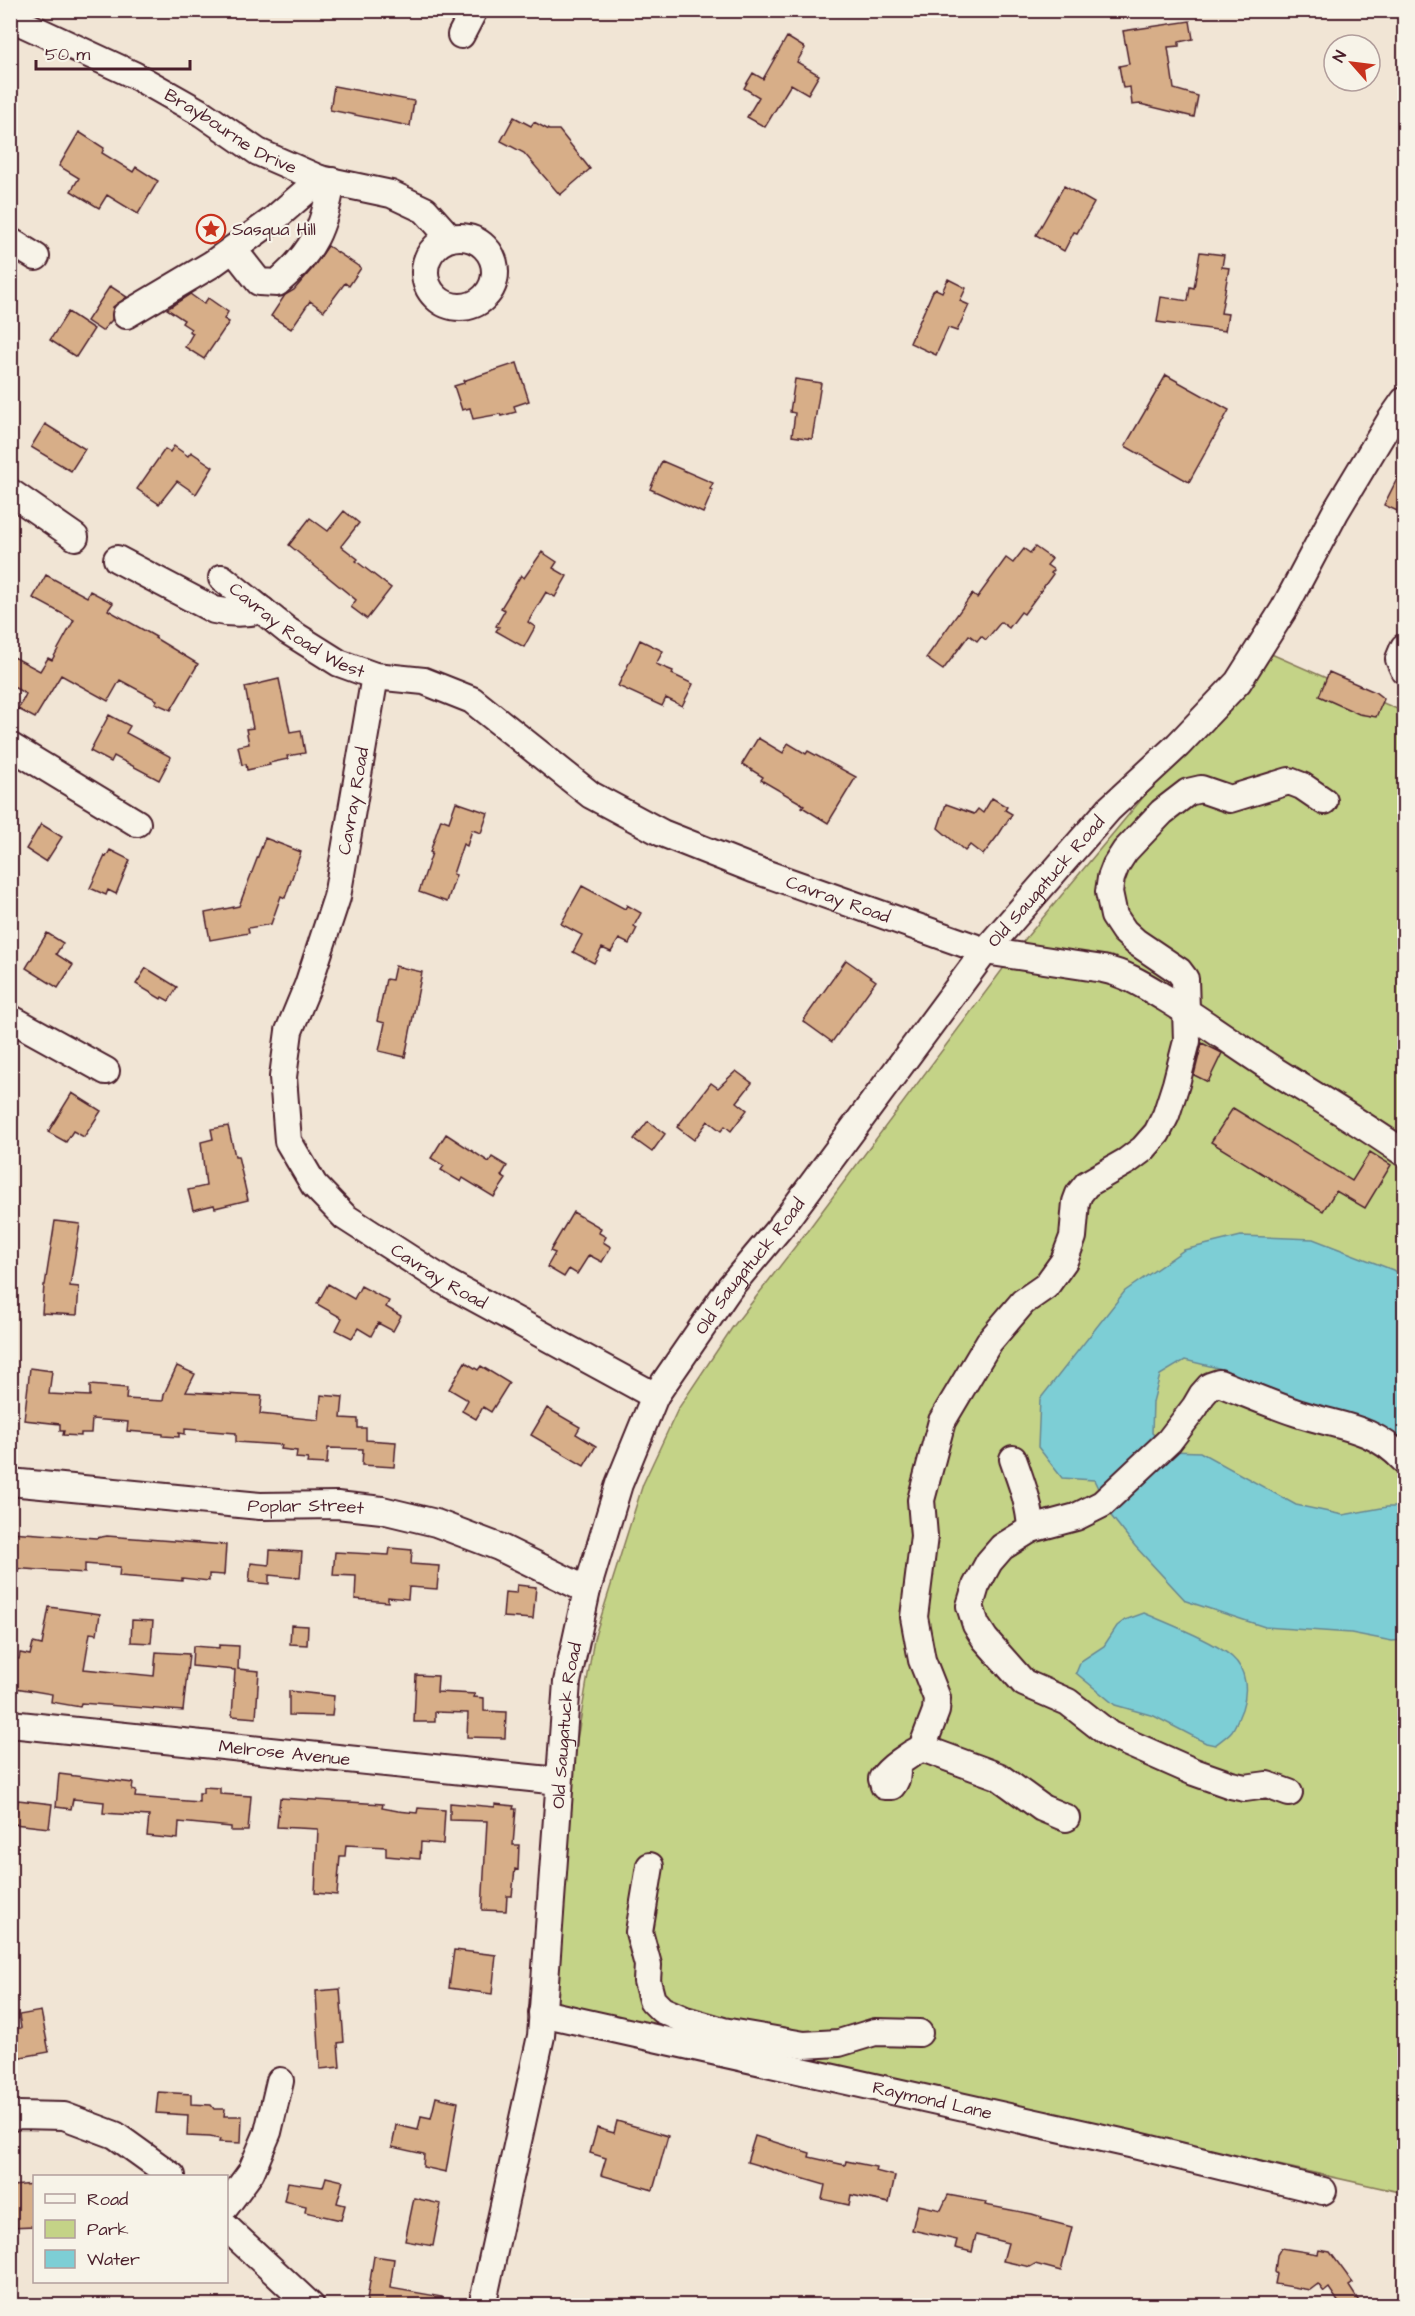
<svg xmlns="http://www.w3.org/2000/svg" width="1415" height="2316" font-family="'Architects Daughter',sans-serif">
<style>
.green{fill:#c4d387;stroke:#877959;stroke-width:1.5}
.water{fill:#7dced5;stroke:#698891;stroke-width:1.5}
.building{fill:#d7ae88;stroke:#4a1f2b;stroke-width:1.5}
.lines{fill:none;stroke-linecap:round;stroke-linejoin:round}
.minor-casing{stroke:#4a1f2b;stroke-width:30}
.minor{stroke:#f7f3e8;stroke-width:26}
.labels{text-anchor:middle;stroke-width:4.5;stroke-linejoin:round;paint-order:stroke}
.street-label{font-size:18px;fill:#4a1f2b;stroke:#f7f3e8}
.poi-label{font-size:18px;fill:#4a1f2b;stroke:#f7f3e8;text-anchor:start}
</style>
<rect width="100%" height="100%" fill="#f1e5d5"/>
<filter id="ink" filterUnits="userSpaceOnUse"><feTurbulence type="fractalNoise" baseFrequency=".0167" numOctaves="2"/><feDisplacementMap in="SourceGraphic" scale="12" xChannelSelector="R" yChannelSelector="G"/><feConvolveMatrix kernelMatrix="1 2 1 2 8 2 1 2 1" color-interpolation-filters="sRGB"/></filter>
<g filter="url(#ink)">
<!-- green -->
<path class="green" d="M1269,653L1404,712V2193L555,2004L571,1776L594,1639L643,1484L678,1409L732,1328L808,1230L1026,938L1155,783Z"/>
<!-- water -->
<path class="water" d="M1241,1236L1313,1239L1393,1270L1404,1279V1437L1306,1414L1226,1370L1185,1360L1160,1375L1153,1402L1152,1433L1171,1451L1200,1452L1296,1505L1343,1515L1387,1507H1404V1640L1392,1641L1351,1633L1265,1627L1186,1601L1135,1546L1112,1517L1094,1480L1062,1478L1038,1447L1040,1399L1125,1291L1184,1250Z
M1144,1613C1167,1623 1214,1641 1232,1657C1247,1670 1248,1692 1242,1709C1233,1732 1234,1731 1215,1745L1206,1743L1154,1716L1115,1705L1076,1673L1081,1661L1104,1646L1117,1626L1125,1620Z"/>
<!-- building -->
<path class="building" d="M1190,21L1193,39L1179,42V46L1168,47L1174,89L1198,96L1194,117L1140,104L1132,105L1130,87L1123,88L1119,66L1129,64L1123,31Z
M787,37L805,48L797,62L819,75L808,94L791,84L765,127L747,117L759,97L744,88L753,73L763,79Z
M334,86L414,101L410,126L330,110Z
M514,117L531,126L534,122L549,130H559L590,169L560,195L524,153L501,141Z
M79,132L104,148L102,153L133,172L136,167L158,181L138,214L107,195L99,208L71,191L79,178L59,166Z
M1064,186L1094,203L1077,233L1074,232L1064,251L1036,235Z
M328,246L361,268L349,286L345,283L324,311L310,301L291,329L271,316L285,295L294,290L312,269Z
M1200,252L1224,255L1222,267L1229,268L1221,313L1228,314L1225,331L1157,322L1161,297L1188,301L1190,287L1194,288Z
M948,279L966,288L960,301L969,305L957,331L948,328L936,355L910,343L933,291L936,289L942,292Z
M110,286L127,297L113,307L112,320L102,331L87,321Z
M190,294L204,304L208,298L228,312L224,319L229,322L204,359L185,347L193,333L189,331L191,329L182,323L184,320L167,309Z
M68,312L94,329L76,357L50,340Z
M517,363L529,401L514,406L516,412L501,416L500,414L473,419L470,408L462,410L454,386L464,383L463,381Z
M1166,375L1229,410L1189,482L1125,446Z
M795,379L821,383L812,439L792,436L795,413L790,412Z
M45,424L85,449L71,471L31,447Z
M174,446L188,456L191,452L213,467L196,494L177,481L159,504L137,489L165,449L170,452Z
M662,461L713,483L710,489L713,490L703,513L650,489Z
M1404,465V514L1384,505Z
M344,511L359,523L341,546L358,559L356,561L391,588L367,619L351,607L356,600L289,545L310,518L328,531Z
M1035,547L1052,559L1047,565L1054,570L1051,573L1053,574L1024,614L1021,612L1009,628L1001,622L986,640L981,636L977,641L969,635L943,670L926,658L972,594L977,598L1006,558L1013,563L1024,549L1030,553Z
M542,552L557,562L553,568L567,576L555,597L546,592L528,622L535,627L524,647L496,631L499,627L496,626L505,610L501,608L521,575L524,578Z
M46,575L87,597L90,591L113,603L108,610L156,637L155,638L198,664L171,710L155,703L157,700L120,680L108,701L61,675L35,718L18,709L26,694L10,685V655L40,671L48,658L52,660L74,620L33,598Z
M640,640L663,651L656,664L673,671L672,674L693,684L682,706L666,698L662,706L618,686Z
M1329,672L1375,692L1384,699L1376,717L1359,714L1319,696Z
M279,679L290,732L301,730L305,753L287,756L288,759L269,763L270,765L247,770L246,764L242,765L238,746L249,744L246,729L253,728L245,687Z
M109,715L130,726L126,733L171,757L159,780L114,756L111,762L90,751Z
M758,738L783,753L788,743L806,754L808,751L856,777L828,823L802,807L804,805L761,780L763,777L742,764Z
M992,798L1007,807L1005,810L1012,814L999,834L983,855L970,845L965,851L938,828L946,804L974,814L978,809L983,813Z
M456,802L488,813L481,833L472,830L467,846L463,844L453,874L456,875L447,902L419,892L432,853L430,852L441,819L449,822Z
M41,824L62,837L46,862L26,849Z
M265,838L301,852L285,898L281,896L271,924L248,928L249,933L210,940L205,913L239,906Z
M110,850L130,860L116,894L108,890L106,895L90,888L105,856L106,857Z
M582,886L625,909L627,905L641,913L634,926L637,928L629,944L619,939L611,952L602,948L594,963L573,952L582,935L561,924Z
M47,933L63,943L56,954L73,965L58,988L26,968Z
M846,960L876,981L832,1042L803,1021Z
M395,966L422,972L405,1057L379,1051L385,1023L377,1021L386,979L392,980Z
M146,968L177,987L169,1001L162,997L161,999L136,984Z
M1202,1043L1222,1053L1208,1082L1194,1075Z
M736,1071L752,1083L737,1102L747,1110L731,1131L725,1126L721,1131L708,1121L694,1140L677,1127L711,1083L718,1088Z
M72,1093L101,1111L84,1137L73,1131L66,1142L48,1132Z
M1233,1108L1352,1181L1370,1152L1391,1165L1365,1208L1336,1191L1323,1211L1211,1142Z
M648,1121L665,1134L652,1152L634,1139Z
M228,1126L235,1156H238L248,1200L215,1208L214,1205L193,1210L188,1190L206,1186L201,1142L213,1139L211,1129Z
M446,1134L489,1162L492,1157L507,1166L501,1176L506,1179L494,1197L463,1178L461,1182L441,1170L444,1166L431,1158Z
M573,1212L601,1228L599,1233L606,1237L603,1242L611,1247L602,1262L589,1255L577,1274L569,1269L564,1277L547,1267L555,1253L550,1251Z
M55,1221L80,1224L70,1286L79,1287L77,1315L42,1313L44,1285H45Z
M328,1284L354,1299L361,1286L389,1301L386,1307L401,1316L393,1331L378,1323L371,1336L358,1328L352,1338L336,1330L342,1318L317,1304Z
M465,1362L478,1370L481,1366L509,1383L491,1412L483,1407L476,1419L462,1411L468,1400L449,1389Z
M177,1366L195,1374L186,1392L262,1396L260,1414L319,1420L321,1395L343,1397L341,1418L358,1419V1428H366V1440L396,1442L394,1467L362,1465L363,1449L328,1448L327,1464L307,1463L308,1459L296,1458L297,1451L281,1449L282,1445L236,1442V1433L185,1429V1434L179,1433V1437L163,1436V1434L127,1431L128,1422L92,1419L91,1433H81V1436L63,1435L64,1431H60V1424L24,1420L30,1368L52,1371L49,1394L90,1396V1385L127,1388L126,1399L163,1401L164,1394Z
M547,1408L580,1427L576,1434L596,1446L584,1466L531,1435Z
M10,1532L96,1538L107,1536L226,1545L224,1575L209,1574V1581L182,1578V1581L119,1576L120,1567L85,1564V1573L10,1568Z
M390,1548L412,1550L411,1564L439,1566L437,1589L409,1587L408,1599L388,1597V1602L355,1599L356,1576L333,1575L335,1552L389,1555Z
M270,1550L302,1552L300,1578L269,1575V1584L249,1582L251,1563L269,1565Z
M517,1585L536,1587L533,1619L503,1617L505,1592L516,1593Z
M49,1607L100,1614L97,1634L90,1633L84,1669L154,1676L156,1652L189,1654L183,1711L81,1703L80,1707L51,1702L52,1694L10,1687V1658L19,1659L20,1653L30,1655L33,1643L42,1645Z
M132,1620L153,1621L151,1643L131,1642Z
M291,1625L308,1626L307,1645L290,1644Z
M219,1645L239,1646L238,1669L259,1671L256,1718L232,1716L235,1670L192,1666L193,1646L219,1648Z
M416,1675L438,1676L437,1692L475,1694L474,1697L484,1698V1711L506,1712L505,1738L467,1737L468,1713L435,1712V1722H414Z
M289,1691L334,1696L332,1716L289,1715Z
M59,1774L133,1783L132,1790L136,1791L135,1797L199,1802V1793H203V1787L220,1788V1794L251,1796L248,1831H231V1827L179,1822L178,1839L147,1836L149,1816L103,1813L104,1802L73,1799L71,1809L56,1807Z
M280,1798L383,1804L382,1808L398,1811L417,1813L418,1808L445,1810L443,1844L421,1842L420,1859L386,1856V1847L346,1845L345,1856H340L337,1895L315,1893L318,1829L277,1827Z
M18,1800L52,1804L49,1828L14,1824Z
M450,1803L495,1807V1804L514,1806L513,1809H516L513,1845H519L518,1870L515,1869L512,1896H507L506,1911L482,1910L487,1821L450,1820Z
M454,1950L496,1955L492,1994L449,1988Z
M340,1989L344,2042L338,2043L340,2067L320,2069L316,1991Z
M41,2011L49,2052L10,2059V2030L21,2028L19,2015Z
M158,2092L191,2094V2104L211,2105L214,2109H225L224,2116H242L241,2143L219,2142L220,2139L210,2137L187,2136L188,2115L156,2113Z
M436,2097L458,2102L446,2172L423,2167L424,2154L392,2147L396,2125L418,2130L421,2116L431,2118Z
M617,2121L668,2136L653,2190L601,2175L606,2158L590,2153L597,2128L614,2133Z
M755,2136L810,2153L809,2157L845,2165L846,2161L876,2167L875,2171L895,2176L889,2203L851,2195L849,2205L822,2199L825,2185L747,2162Z
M326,2177L343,2181L337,2203L345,2205L341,2220L305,2212L306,2206L284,2201L288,2182L323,2187Z
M34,2184V2226L10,2227L12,2186Z
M948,2195L986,2202L985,2205L1032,2214L1042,2217L1041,2219L1072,2227L1061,2271L1035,2264L1030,2267L1003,2261L1008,2243L976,2235L972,2252L955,2248L957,2240L912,2230L918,2205L941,2210Z
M414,2198L441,2204L433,2246L405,2241Z
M1281,2248L1318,2254L1319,2250L1330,2252L1353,2283L1349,2286L1362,2306H1341L1329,2288L1324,2292L1318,2284L1310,2290L1275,2284L1277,2274L1275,2272L1277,2255Z
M374,2256L394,2259L390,2288L442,2297L441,2306H366Z"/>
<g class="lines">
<!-- minor casing -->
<g class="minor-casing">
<g id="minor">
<path id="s1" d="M10,15L26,25L134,75L203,114L258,152L320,179L391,194L425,210L450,238"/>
<path d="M461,35L474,10"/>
<circle cx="460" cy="272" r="35"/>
<path d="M10,241L36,257"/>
<path d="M233,249L259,282L277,283C314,252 324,227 332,181"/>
<path d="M126,315L212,264L273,220L320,179"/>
<path d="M10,492L75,537"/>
<path d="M117,559L214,610C231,614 245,614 262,610"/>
<path id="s2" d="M222,578L288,631L339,663L375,676L424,681L472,700L591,795L662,833L753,869L985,951L1103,969C1127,974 1145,986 1165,998C1203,1021 1239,1048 1277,1072C1320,1099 1363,1124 1404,1153"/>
<path d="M1404,647L1399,659L1404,670"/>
<path id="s3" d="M375,676L337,897L308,985L289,1031L283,1077L288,1141L314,1185L345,1217L449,1284L655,1396"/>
<path d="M10,746L137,823"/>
<path d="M10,1018L106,1071"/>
<path d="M1013,1459C1021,1482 1030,1504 1031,1529L1002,1547L989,1562L976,1586L970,1606L976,1625L985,1639L1024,1683L1068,1702L1110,1735L1194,1772L1231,1785L1245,1788L1267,1785L1289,1793"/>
<path id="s4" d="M10,1482L260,1506L337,1505L382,1510L436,1523L499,1547L587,1590"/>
<path d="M1031,1529L1076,1517L1102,1504L1169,1441L1195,1407L1202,1395L1210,1386L1219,1383C1245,1393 1270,1404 1297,1413C1339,1427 1372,1426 1404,1460"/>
<path id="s5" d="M10,1724L559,1781"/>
<path d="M922,1748L936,1711L937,1698L922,1660L914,1617L924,1536L921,1500L942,1421L989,1342L1023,1302L1046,1286L1064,1261L1073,1237L1076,1202L1079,1194L1087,1184L1127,1161L1143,1149L1157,1133L1166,1115L1176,1084L1187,1041L1185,979L1179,971L1136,942L1124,931L1114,916L1109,892L1111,878L1116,865L1125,851L1162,812L1188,792L1201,789L1230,799L1289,781L1302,786L1324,801"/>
<path d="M896,1767C898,1774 897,1780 892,1786H884L882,1779C889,1768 910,1754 922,1748L998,1776L1042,1808L1066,1818"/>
<path d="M650,1866L639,1932L648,1965L647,1981L652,2000L662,2010L685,2020L723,2031L804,2045L839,2043L875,2032L919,2033"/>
<path id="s6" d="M542,2013L1130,2144L1323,2191"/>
<path d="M10,2118L18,2115L64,2116L115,2135L172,2176"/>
<path d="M226,2206L251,2172L268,2132L280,2081"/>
<path d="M226,2227L311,2306"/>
<path id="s7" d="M482,2306L541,2036L567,1682L587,1590L619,1484L655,1396L730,1287L782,1225L985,951L1109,809L1178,745L1238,682L1284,609L1336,511L1390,421L1404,401"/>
</g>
</g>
<!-- minor -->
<use href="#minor" class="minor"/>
</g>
</g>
<!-- icons -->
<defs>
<g id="sight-ring" transform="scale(1.5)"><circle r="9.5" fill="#f7f3e8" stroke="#c8321e" stroke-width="1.5"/><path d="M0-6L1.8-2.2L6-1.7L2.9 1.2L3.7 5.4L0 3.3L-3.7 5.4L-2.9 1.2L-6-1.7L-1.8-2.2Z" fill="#c8321e"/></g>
</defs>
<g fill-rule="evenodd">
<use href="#sight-ring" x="211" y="229"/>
</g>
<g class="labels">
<!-- street labels -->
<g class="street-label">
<text dy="6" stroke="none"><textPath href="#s1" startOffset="250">Braybourne Drive</textPath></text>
<text dy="6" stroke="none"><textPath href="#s2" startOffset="92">Cavray Road West</textPath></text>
<text transform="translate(353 801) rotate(-80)" y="6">Cavray Road</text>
<text dy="6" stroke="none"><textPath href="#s7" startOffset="1578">Old Saugatuck Road</textPath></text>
<text dy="6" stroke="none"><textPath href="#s2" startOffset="705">Cavray Road</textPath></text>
<text dy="6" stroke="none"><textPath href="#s7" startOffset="1092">Old Saugatuck Road</textPath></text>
<text dy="6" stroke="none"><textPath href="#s3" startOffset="684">Cavray Road</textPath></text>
<text dy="6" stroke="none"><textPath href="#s4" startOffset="297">Poplar Street</textPath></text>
<text dy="6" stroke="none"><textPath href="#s7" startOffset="588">Old Saugatuck Road</textPath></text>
<text dy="6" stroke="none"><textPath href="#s5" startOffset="276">Melrose Avenue</textPath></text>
<text dy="6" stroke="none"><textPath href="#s6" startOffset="400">Raymond Lane</textPath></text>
</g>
<!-- poi labels -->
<g class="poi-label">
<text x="232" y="235">Sasqua Hill</text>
</g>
</g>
<!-- margin -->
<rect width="1415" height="2316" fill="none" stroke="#f7f3e8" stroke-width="36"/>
<rect x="18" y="18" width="1379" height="2280" fill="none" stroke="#4a1f2b" stroke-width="2" filter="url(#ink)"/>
<!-- legend -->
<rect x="33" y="2175" width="195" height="108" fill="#f7f3e8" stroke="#b29e9c" stroke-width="1.5"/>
<rect x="45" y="2194" width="30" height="9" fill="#f7f3e8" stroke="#b29e9c" stroke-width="1.5"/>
<text x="87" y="2205" font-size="18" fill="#4a1f2b">Road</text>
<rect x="45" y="2220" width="30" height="18" fill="#c4d387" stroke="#b29e9c" stroke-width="1.5"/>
<text x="87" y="2235" font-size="18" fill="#4a1f2b">Park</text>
<rect x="45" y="2250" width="30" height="18" fill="#7dced5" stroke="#b29e9c" stroke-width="1.5"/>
<text x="87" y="2265" font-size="18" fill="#4a1f2b">Water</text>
<!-- north arrow -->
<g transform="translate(1352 63) rotate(298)"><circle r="28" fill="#f7f3e8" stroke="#b29e9c" stroke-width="1.5"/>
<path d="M0-4.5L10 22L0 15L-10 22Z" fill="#c8321e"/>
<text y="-9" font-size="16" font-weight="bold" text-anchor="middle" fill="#4a1f2b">N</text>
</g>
<!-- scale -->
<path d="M36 60v9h154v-9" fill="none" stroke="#4a1f2b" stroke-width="3"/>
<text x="45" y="60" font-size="18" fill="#4a1f2b" stroke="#f7f3e8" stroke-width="4.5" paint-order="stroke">50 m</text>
</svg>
